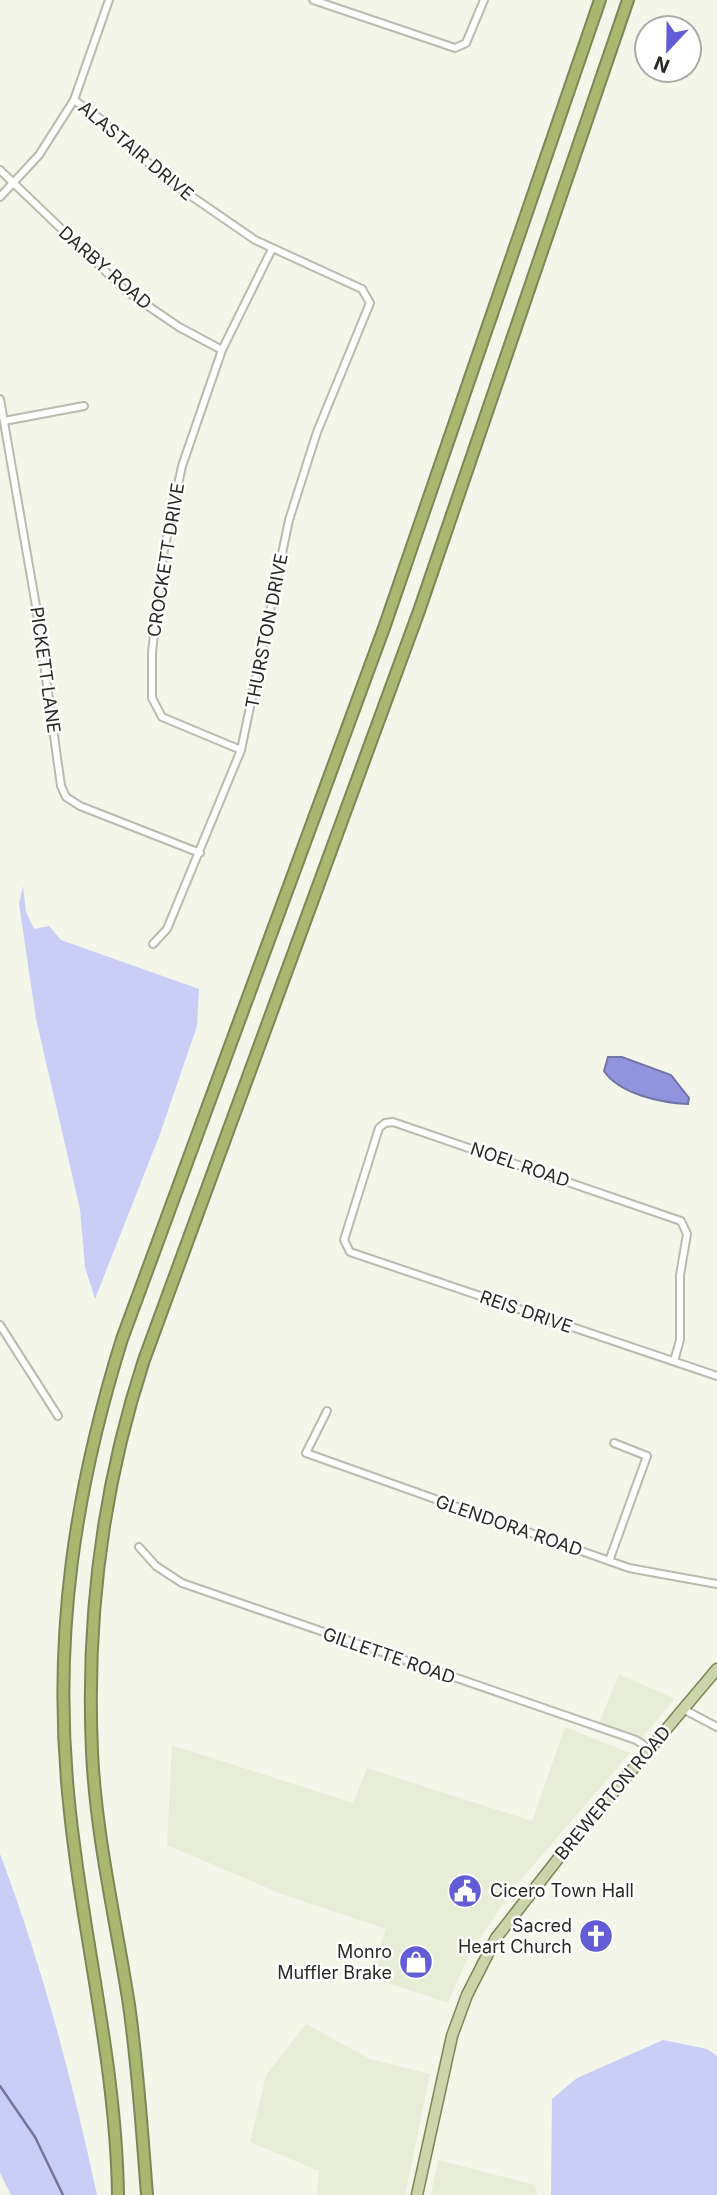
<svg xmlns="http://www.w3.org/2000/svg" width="717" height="2195" font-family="Inter,sans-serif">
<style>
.built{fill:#e8edd8}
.green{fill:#cacef7}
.water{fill:#9194dd;stroke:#7274a6;stroke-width:2}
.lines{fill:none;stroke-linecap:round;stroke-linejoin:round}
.stream{stroke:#7274a6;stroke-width:2.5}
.street-casing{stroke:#b8bbae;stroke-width:10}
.primary-casing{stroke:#7d8656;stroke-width:13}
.highway-casing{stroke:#7d8656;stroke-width:14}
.street{stroke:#fff;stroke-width:6}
.primary{stroke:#ccd4aa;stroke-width:10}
.highway{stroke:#aab771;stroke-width:10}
.labels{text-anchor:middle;stroke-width:5;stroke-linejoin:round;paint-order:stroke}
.street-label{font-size:18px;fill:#292a25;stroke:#fff}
.poi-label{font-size:18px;fill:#292a25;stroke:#fff;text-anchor:end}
</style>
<rect width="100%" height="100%" fill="#f3f6e9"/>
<!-- built -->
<path class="built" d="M619,1674L675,1699L641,1739L598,1725Z
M565,1727L630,1753L513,1889L468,1957L448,2003L369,1977L386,1929L284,1895L167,1845L172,1745L353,1803L367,1768L532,1821Z
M306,2024L370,2059L430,2074L405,2195H317L319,2171L250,2142L266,2075Z
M438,2160L535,2185L537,2195H431Z"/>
<!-- green -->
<path class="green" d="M23,886L26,912L34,929L49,926L61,940L199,989L197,1026L160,1134L95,1299L85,1267L80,1209L36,1019L19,904Z
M0,1854C42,1965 72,2079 97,2195H11L0,2173Z
M663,2040L707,2049L717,2056V2195H551L552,2099L577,2078Z"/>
<!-- water -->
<path class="water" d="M608,1057H622L671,1075L689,1098L688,1104C662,1103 619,1094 604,1071Z"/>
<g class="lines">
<!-- stream -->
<path class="stream" d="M0,2086L35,2137L63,2195"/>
<!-- street casing -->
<g class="street-casing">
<path id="street" d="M313,0L455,48L466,43L484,0
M74,100L99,118L165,178L255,240L362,289L370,303L317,432L289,520L241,750L167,929L153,944
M0,170L126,291L179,327L222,350
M0,197L39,155L74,100L109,0
M0,399L36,606L61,786L66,797L80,806L200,853
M4,421L84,406
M241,750L162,717L152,698V652L163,555L182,466L222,350L272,249
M0,1325L58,1416
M674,1361L680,1340V1275L687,1234L681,1221L393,1122L385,1123L379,1128L344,1240L350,1252L717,1376
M327,1411L306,1453L629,1568L717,1584
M139,1547L156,1566L182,1583L636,1740L650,1749
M609,1561L647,1456L614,1443
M683,1709L717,1727"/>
</g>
<!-- primary casing -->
<g class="primary-casing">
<path id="primary" d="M417,2195L452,2036L467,1995L496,1938L568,1846L717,1669"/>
</g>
<!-- highway casing -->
<g class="highway-casing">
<path id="highway" d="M118,2195C116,2058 80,1927 68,1792C53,1634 75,1490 122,1339L384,628L600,0
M147,2195C142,2131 138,2068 129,2005C116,1921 96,1837 92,1752C86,1618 102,1488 144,1360L419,611L628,0"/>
</g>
<!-- street -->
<use href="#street" class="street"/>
<!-- primary -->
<use href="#primary" class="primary"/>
<!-- highway -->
<use href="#highway" class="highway"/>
</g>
<!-- icons -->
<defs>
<g id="civic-disc" transform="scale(1.75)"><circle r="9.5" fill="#625cd5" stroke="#fff"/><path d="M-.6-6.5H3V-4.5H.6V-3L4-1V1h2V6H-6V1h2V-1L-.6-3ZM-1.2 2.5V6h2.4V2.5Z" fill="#fff"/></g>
<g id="church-disc" transform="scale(1.75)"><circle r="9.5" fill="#625cd5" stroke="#fff"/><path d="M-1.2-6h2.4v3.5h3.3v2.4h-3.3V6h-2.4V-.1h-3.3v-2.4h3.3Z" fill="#fff"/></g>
<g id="shop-disc" transform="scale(1.75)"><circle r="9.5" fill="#625cd5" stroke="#fff"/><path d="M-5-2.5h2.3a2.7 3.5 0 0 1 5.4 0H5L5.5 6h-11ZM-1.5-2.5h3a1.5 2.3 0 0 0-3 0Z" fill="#fff"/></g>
</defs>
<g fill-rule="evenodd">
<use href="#civic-disc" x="465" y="1891"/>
<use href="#church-disc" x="596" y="1936"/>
<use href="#shop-disc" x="416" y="1962"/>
</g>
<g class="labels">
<!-- street labels -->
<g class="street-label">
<text transform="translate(136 151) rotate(40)" y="6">ALASTAIR DRIVE</text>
<text transform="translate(105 268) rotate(41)" y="6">DARBY ROAD</text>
<text transform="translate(166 560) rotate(-81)" y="6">CROCKETT DRIVE</text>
<text transform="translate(267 631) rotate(-79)" y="6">THURSTON DRIVE</text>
<text transform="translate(45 670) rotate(82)" y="6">PICKETT LANE</text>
<text transform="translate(520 1165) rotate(19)" y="6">NOEL ROAD</text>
<text transform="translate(526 1312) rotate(19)" y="6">REIS DRIVE</text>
<text transform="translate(509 1526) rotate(19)" y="6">GLENDORA ROAD</text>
<text transform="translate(389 1656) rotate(19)" y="6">GILLETTE ROAD</text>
<text transform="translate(613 1793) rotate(-50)" y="6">BREWERTON ROAD</text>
</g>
<!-- poi labels -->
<g class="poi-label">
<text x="490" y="1897" text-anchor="start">Cicero Town Hall</text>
<text x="572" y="1932">Sacred<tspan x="572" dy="21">Heart Church</tspan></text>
<text x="392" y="1958">Monro<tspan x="392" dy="21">Muffler Brake</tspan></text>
</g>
</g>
<!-- north arrow -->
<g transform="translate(668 49) rotate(202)"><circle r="33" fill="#ffffff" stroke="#a9aaa8" stroke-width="2"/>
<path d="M0-5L12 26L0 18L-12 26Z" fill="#625cd5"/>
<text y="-10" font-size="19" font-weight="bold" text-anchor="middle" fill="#292a25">N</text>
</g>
</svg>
